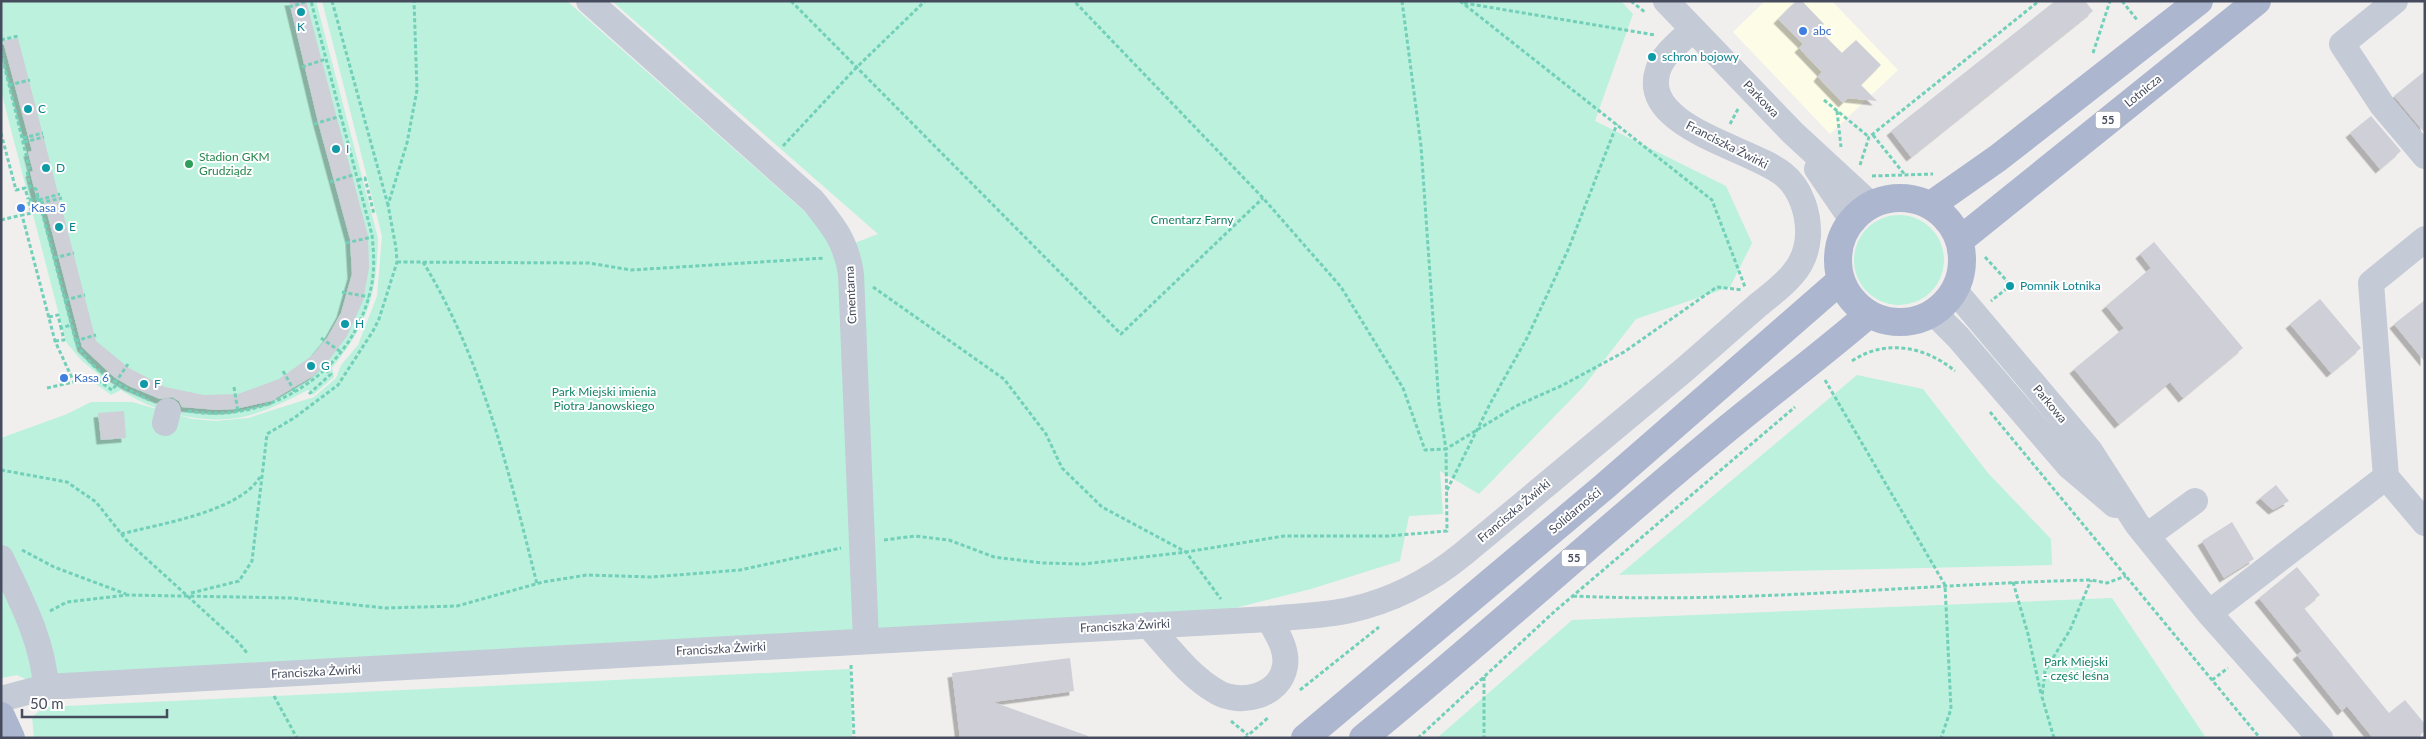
<svg xmlns="http://www.w3.org/2000/svg" width="2426" height="739" font-family="Lato,sans-serif">
<style>
.commercial{fill:#fdfce7}
.green{fill:#bbf1dd}
.building{fill:#cecfd7;filter:url(#shadow)}
.lines{fill:none;stroke-linecap:round;stroke-linejoin:round}
.path{stroke:#72d0b9;stroke-width:3;stroke-dasharray:4 2.5;stroke-linecap:butt}
.minor{stroke:#c4cad6;stroke-width:26}
.major{stroke:#adb6cf;stroke-width:28}
.culture-dot{fill:#0f9aa8;stroke:#fff;stroke-width:2}
.shop-dot{fill:#3f7fe0;stroke:#fff;stroke-width:2}
.leisure-dot{fill:#2e9e5b;stroke:#fff;stroke-width:2}
.labels{text-anchor:middle;stroke-width:4;stroke-linejoin:round;paint-order:stroke}
.shield{fill:#fff;stroke:#7e828e;stroke-width:1}
.shield-label{font-size:11px;font-weight:bold;fill:#464c5d}
.culture-label{font-size:12px;fill:#0d838f;stroke:#fff;text-anchor:start}
.shop-label{font-size:12px;fill:#366cbe;stroke:#fff;text-anchor:start}
.street-label{font-size:12px;fill:#464c5d;stroke:#fff}
.leisure-label{font-size:12px;fill:#27864d;stroke:#fff;text-anchor:start}
.park-label{font-size:12px;fill:#138266;stroke:#fff}
</style>
<defs>
<filter id="shadow"><feDropShadow dx="-4.5" dy="4.5" stdDeviation="0" flood-color="#0004"/></filter>
</defs>
<rect width="100%" height="100%" fill="#f1efee"/>
<!-- commercial -->
<path class="commercial" d="M1765,1H1832L1898,70L1830,134L1733,32Z"/>
<!-- green -->
<path class="green" d="M1,1H316L378,238C377,294 368,324 332,368L334,377L313,395L308,390C288,400 269,410 247,416C207,426 154,413 121,390L111,395L92,381L98,374L81,360L66,342L1,91Z
M322,1H567L803,210L839,249L878,234L612,1H1621L1633,14L1595,121L1726,186L1752,243L1730,287L1636,319L1584,386L1479,494L1440,471L1443,514L1409,516L1400,561L1311,589L1227,610L34,683L17,675L1,678V438L67,414L91,402H132L192,419L216,421L248,418L314,397L336,378L341,365L358,345L377,296L382,236Z
M1854 260a45 45 0 1 1 90 0a45 45 0 1 1-90 0Z
M1857,375L1923,389L1988,473L2051,539L2052,565L1619,575Z
M2112,598L2206,738H1437L1572,620Z
M850,669L852,738H34L32,717L44,707Z"/>
<!-- building -->
<path class="building" d="M289,1H306L368,236L369,268L363,301L347,336L326,364L313,376L276,398V400L235,409L218,410L182,407L179,401L172,397L160,399L129,386L114,377L82,347L45,205L39,207L30,172L33,171L28,152L32,151L3,41L18,38L96,341L129,368L165,387L204,395L238,394L279,379L313,355L327,338L341,313L352,274L350,239L318,122Z
M1796,1H1802L1824,24L1818,29L1842,53L1856,40L1881,65L1861,85L1877,101L1848,98L1843,103L1818,77L1822,72L1799,48L1803,44L1778,19Z
M2055,1H2085L2093,11L1911,157L1891,131Z
M2425,71V131L2424,132L2394,96Z
M2371,116L2401,151L2380,169L2350,133Z
M2154,242L2243,348L2183,398L2170,382L2119,424L2074,369L2124,328L2106,306L2151,268L2140,254Z
M2320,299L2361,348L2331,373L2290,324Z
M2425,300V362L2394,324Z
M124,411L126,438L101,440L98,413Z
M2276,485L2289,501L2273,510L2260,498Z
M2232,522L2254,559L2224,578L2202,541Z
M2297,567L2320,595L2304,608L2389,713L2405,700L2425,724V731L2416,738H2373L2347,706L2342,711L2297,655L2302,651L2259,598Z
M1070,658L1074,691L993,702L1088,736L1087,738H960L952,673Z"/>
<g class="lines">
<!-- path -->
<path class="path" d="M332,1L388,205
M791,1L1121,334L1263,198
M1402,1L1421,146L1439,404L1446,449L1516,406L1563,385L1624,352L1717,287L1743,290
M1460,1L1712,200L1745,287
M1631,1L1646,13
M2122,1L2138,21
M1464,3L1655,35
M289,7L308,1
M1,40L18,36
M1,52L29,167L27,171L30,187L36,189L76,342C90,371 121,386 149,400
M2093,53L2110,1
M302,67L326,59
M9,85L30,80
M1824,100L1869,137
M1837,111L1841,147
M314,124L341,116
M1730,124L1738,109
M1,133L16,190L25,188L28,199
M1873,135L1905,175
M23,138L43,133
M24,142L44,137
M783,146L855,69L925,1
M1860,165L1869,137L2039,1
M1872,176L1933,174
M358,180L365,178L374,214
M330,182L356,174
M39,198L28,200L32,213L22,215L55,341L72,378L79,381L93,377L112,390L117,384
M39,200L60,194
M40,203L62,198
M1,220L22,215
M346,243L372,237
M1985,257L2007,281L2006,289L1991,301
M54,258L74,253
M397,262L589,263L631,270L825,258
M423,262C483,360 509,473 537,584
M873,287L1004,379L1046,434L1062,468L1102,507L1186,552L1221,599
M342,292L369,297
M65,300L85,295
M49,317L58,315L61,328
M321,338L341,352
M55,341L64,340L61,328L71,325
M75,341L96,335
M1852,361C1886,338 1926,347 1955,371
M283,371L295,392
M1825,380L1945,585L1951,709L1941,738
M115,383L128,364
M234,387L238,412
M47,388L78,381
M309,394L331,374L325,369
M188,411C269,425 351,373 370,292C375,274 374,253 372,235L311,1
M1990,412L2260,738
M1,470L67,482L96,502L127,541L239,643L247,653
M1447,490L1491,402L1527,338L1568,250L1617,124
M121,534C159,524 239,512 260,477
M884,540L915,536L949,540L994,557L1042,563L1084,564L1186,552L1284,536H1388L1447,531L1446,449L1425,450L1403,388L1341,287L1263,198L1074,1
M22,550L54,567L126,594
M2013,582L2028,634L2041,694
M191,593L239,581L252,561L267,434L294,418L338,385L373,331L379,319L397,262L396,248L388,205L407,143L417,90L414,1
M1573,596C1746,604 1918,584 2091,580L2107,583L2126,576
M50,611L67,602L127,595L291,598L385,608L457,606L543,582L587,575L651,577L740,570L841,548
M851,665L854,738
M1484,677V738
M2212,680L2228,668
M1300,690L1379,627
M274,696L297,738
M1231,721L1248,735
M1245,738L1269,717
M1418,738L1555,611L1795,407
M2054,738L2042,697L2045,671L2070,630L2091,580"/>
<!-- minor -->
<path class="minor" d="M589,1L813,201C833,226 846,241 851,274L866,641
M1666,1L1793,133L1871,205
M2395,1L2342,44L2382,105L2425,156
M1817,169L1852,220
M1955,291L2090,451L2137,524L2209,613L2320,738
M1934,313L1958,337L2069,466L2115,505
M165,423L168,411
M2386,477L2371,283L2425,239
M2147,536L2195,501
M1,558C21,600 43,641 46,687
M2209,613L2386,477L2425,523
M1148,625C1169,648 1189,676 1217,692C1241,706 1280,696 1285,666C1288,649 1276,632 1269,619
M1,699L46,687L1269,619C1296,616 1324,616 1350,610C1391,601 1430,581 1463,554C1537,493 1610,431 1684,370C1708,349 1733,327 1757,306C1769,296 1782,287 1792,275C1802,264 1807,251 1808,236C1809,214 1801,188 1783,174C1751,148 1639,127 1658,70C1663,54 1681,41 1693,29"/>
<!-- major -->
<path class="major" d="M1838 260a62 62 0 1 1 124 0a62 62 0 1 1-124 0Z
M1931,205L1998,158L2199,1
M1960,240L2257,1
M1,716L11,738
M1305,738L1605,486L1841,280
M1363,738C1481,642 1593,540 1710,443C1762,399 1817,359 1869,314"/>
</g>
<!-- markers -->
<g class="culture-dot">
<circle cx="301" cy="12" r="5"/>
<circle cx="1652" cy="57" r="5"/>
<circle cx="28" cy="109" r="5"/>
<circle cx="336" cy="149" r="5"/>
<circle cx="46" cy="168" r="5"/>
<circle cx="59" cy="227" r="5"/>
<circle cx="2010" cy="286" r="5"/>
<circle cx="345" cy="324" r="5"/>
<circle cx="311" cy="366" r="5"/>
<circle cx="144" cy="384" r="5"/>
</g>
<g class="shop-dot">
<circle cx="1803" cy="31" r="5"/>
<circle cx="21" cy="208" r="5"/>
<circle cx="64" cy="378" r="5"/>
</g>
<circle class="leisure-dot" cx="189" cy="164" r="5"/>
<g class="labels">
<!-- shield labels -->
<g class="shield">
<rect x="2095.5" y="111.5" width="25" height="17" rx="4"/>
<rect x="1561.5" y="549.5" width="25" height="17" rx="4"/>
</g>
<g class="shield-label">
<text x="2108" y="124">55</text>
<text x="1574" y="562">55</text>
</g>
<!-- culture labels -->
<g class="culture-label">
<text x="301" y="31" text-anchor="middle">K</text>
<text x="1662" y="61">schron bojowy</text>
<text x="38" y="113">C</text>
<text x="346" y="153">I</text>
<text x="56" y="172">D</text>
<text x="69" y="231">E</text>
<text x="2020" y="290">Pomnik Lotnika</text>
<text x="355" y="328">H</text>
<text x="321" y="370">G</text>
<text x="154" y="388">F</text>
</g>
<!-- shop labels -->
<g class="shop-label">
<text x="1813" y="35">abc</text>
<text x="31" y="212">Kasa 5</text>
<text x="74" y="382">Kasa 6</text>
</g>
<!-- street labels -->
<g class="street-label">
<text transform="translate(2143 91) rotate(-39)" y="4">Lotnicza</text>
<text transform="translate(1761 99) rotate(46)" y="4">Parkowa</text>
<text transform="translate(1727 145) rotate(27)" y="4">Franciszka Żwirki</text>
<text transform="translate(851 295) rotate(-93)" y="4">Cmentarna</text>
<text transform="translate(2050 404) rotate(50)" y="4">Parkowa</text>
<text transform="translate(1514 511) rotate(-40)" y="4">Franciszka Żwirki</text>
<text transform="translate(1575 511) rotate(-40)" y="4">Solidarności</text>
<text transform="translate(1125 626) rotate(-3)" y="4">Franciszka Żwirki</text>
<text transform="translate(721 649) rotate(-3)" y="4">Franciszka Żwirki</text>
<text transform="translate(316 672) rotate(-3)" y="4">Franciszka Żwirki</text>
</g>
<!-- leisure labels -->
<g class="leisure-label">
<text x="199" y="161">Stadion GKM<tspan x="199" dy="14">Grudziądz</tspan></text>
</g>
<!-- park labels -->
<g class="park-label">
<text x="1192" y="224">Cmentarz Farny</text>
<text x="604" y="396">Park Miejski imienia<tspan x="604" dy="14">Piotra Janowskiego</tspan></text>
<text x="2076" y="666">Park Miejski<tspan x="2076" dy="14">- część leśna</tspan></text>
</g>
</g>
<!-- border -->
<rect width="2426" height="739" fill="none" stroke="#464c5d" stroke-width="5"/>
<!-- scale -->
<path d="M22 709v8h145v-8" fill="none" stroke="#464c5d" stroke-width="2.5"/>
<text x="30" y="709" font-size="15" fill="#464c5d" stroke="#ffffff" stroke-width="4" paint-order="stroke">50 m</text>
</svg>
